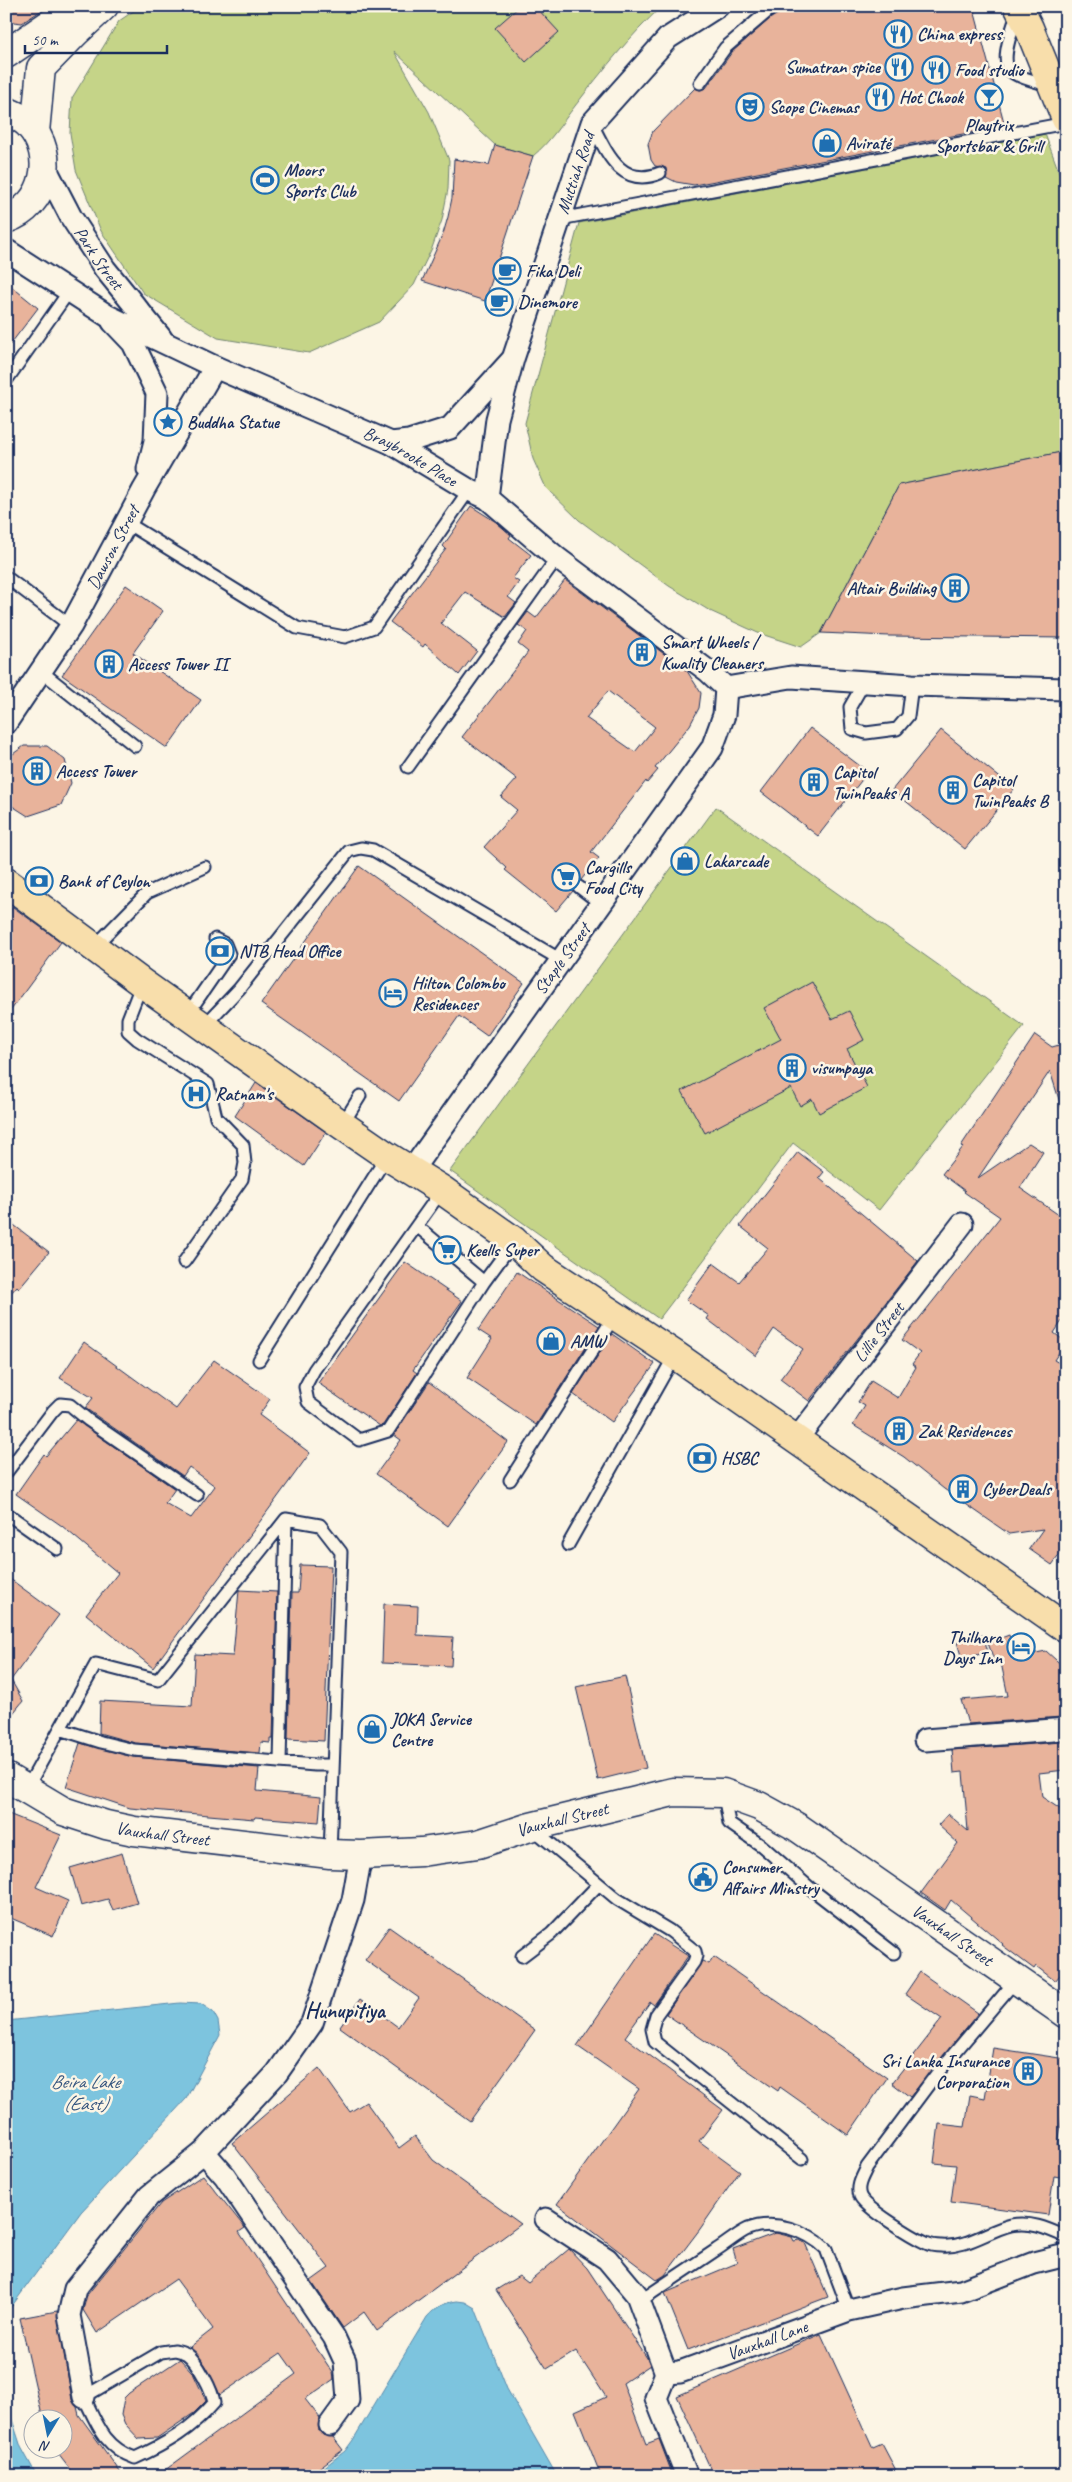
<svg xmlns="http://www.w3.org/2000/svg" width="1072" height="2482" viewBox="0 0 1072 2482" font-family="Caveat,sans-serif">
<style>
.green{fill:#c5d488;stroke:#708273}
.water{fill:#7dc4de;stroke:#5688ab}
.building{fill:#e8b39b;stroke:#1b2f5e;fill-rule:evenodd}
.lines{fill:none;stroke-linecap:round;stroke-linejoin:round}
.lane-casing{stroke:#1b2f5e;stroke-width:15}
.street-casing{stroke:#1b2f5e;stroke-width:25}
.secondary-casing{stroke:#1b2f5e;stroke-width:31}
.primary-casing{stroke:#1b2f5e;stroke-width:31}
.highway-casing{stroke:#1b2f5e;stroke-width:31}
.path{stroke:#1b2f5e;stroke-width:3;stroke-dasharray:1 4;stroke-linecap:butt}
.lane{stroke:#fcf5e5;stroke-width:11}
.street{stroke:#fcf5e5;stroke-width:21}
.secondary{stroke:#fcf5e5;stroke-width:28}
.primary{stroke:#f8deab;stroke-width:28}
.highway{stroke:#f8deab;stroke-width:28}
.labels{text-anchor:middle;stroke-width:5;stroke-linejoin:round;paint-order:stroke}
.poi-label{font-size:18px;font-weight:bold;fill:#1b2f5e;stroke:#fcf5e5;text-anchor:start}
.street-label{font-size:18px;fill:#1b2f5e;stroke:#fcf5e5}
.water-label{font-size:19px;font-style:italic;fill:#34547e;stroke:#fcf5e5}
.district-label{font-size:22px;font-weight:bold;fill:#1b2f5e;stroke:#fcf5e5}
</style>
<rect width="100%" height="100%" fill="#fcf5e5"/>
<filter id="ink" filterUnits="userSpaceOnUse"><feTurbulence type="fractalNoise" baseFrequency=".02" numOctaves="2"/><feDisplacementMap in="SourceGraphic" scale="10" xChannelSelector="R" yChannelSelector="G"/><feConvolveMatrix kernelMatrix="1 2 1 2 8 2 1 2 1" color-interpolation-filters="sRGB"/></filter>
<g filter="url(#ink)">
<!-- green -->
<path class="green" d="M141 6H662C630 36 602 71 575 106 561 124 551 141 533 156L495 145 394 51 429 112 449 160 448 189 442 220 432 248 414 285 379 322 309 353 218 338 143 293 101 231 76 170 70 133 72 98 119 21Z
M1045 134 1066 191V451L899 485 821 633 801 647 758 633 710 611 669 586 579 520 546 488 533 459 525 423 579 223Z
M716 807 1024 1026 879 1210 793 1143 659 1319 450 1171Z"/>
<!-- water -->
<path class="water" d="M180 2003 201 2004 213 2012 218 2021 220 2035 186 2099 81 2212 6 2314V2021Z
M457 2301 465 2302 475 2308 507 2389 557 2476H313L345 2451 353 2440 427 2317C436 2307 443 2303 457 2301Z
M6 2401 21 2447 37 2476H6Z"/>
<!-- building -->
<path class="building" d="M6 6H48L22 23 6 21Z
M520 6H535L559 32 526 62 495 28Z
M792 6H973L1005 126 694 185 676 182 666 177V168L655 166 651 160 648 144 653 131 695 88 700 90 706 88 732 52 771 18Z
M495 145 533 156 485 301 422 281 443 234 448 217 452 198 454 159 489 165Z
M6 282 38 308 6 350Z
M1066 451V638L889 636 821 633 899 485Z
M471 506 496 522 511 535 509 538 531 555 513 578 519 582 508 597 516 603 505 617 465 592 441 623 477 651 459 675 425 644 423 647 390 622 446 549 443 546Z
M565 580 687 671 701 693 699 708 690 725 655 768 658 770 647 783 646 781 591 852 599 858 581 880 573 882V891L556 911 505 870 507 868 484 847 517 810 501 797 517 779 462 737 528 652 518 644 527 631 518 625 528 612 536 618ZM608 691 655 727 635 752 586 718Z
M126 585 163 611 133 653 201 700 167 748 62 675Z
M810 728 868 772 818 836 761 792Z
M941 730 1014 789 965 849 892 790Z
M24 746H47L65 760 71 783 61 805 28 816 6 802V759Z
M359 866 524 983 487 1036 459 1016 399 1101 261 1004Z
M13 907 61 942 6 1017V917Z
M812 982 832 1019 849 1011 864 1040 847 1049 867 1087 819 1113 812 1099 800 1106 791 1088 705 1133 682 1091 781 1039 764 1008Z
M1035 1035 1052 1047 1066 1043V1108L1062 1109 1050 1071 978 1178 1029 1143 1043 1152 1020 1188 1066 1220V1315L1054 1333 1066 1342 1054 1360 1066 1367V1546L1052 1565 1029 1549 1043 1529 1009 1534 944 1489 904 1457 853 1425 865 1406 858 1402 871 1381 898 1398 916 1367 912 1364 920 1353 902 1340 1000 1217 964 1192 965 1191 942 1174 963 1147 961 1146Z
M256 1083 326 1132 304 1166 235 1116Z
M798 1152 824 1172 819 1178 918 1261 809 1401 780 1379 803 1349 774 1329 756 1356 707 1319 709 1316 686 1300 713 1263 739 1282 768 1248 740 1226Z
M6 1219 49 1252 19 1288 17 1286 6 1299Z
M405 1262 462 1301 413 1370 417 1373 383 1425 380 1426 318 1383Z
M517 1272 599 1326 536 1425 467 1378 492 1339 478 1330Z
M612 1334 655 1364 612 1422 573 1394Z
M84 1342 176 1409 214 1360 270 1399 259 1415 310 1453 153 1668 86 1614 118 1573 62 1526 16 1494 44 1454 46 1456 76 1420 175 1489 165 1503 191 1518 215 1486 189 1467 183 1476 85 1408 93 1398 60 1378Z
M429 1382 508 1442 448 1526 376 1474 401 1440 394 1435Z
M300 1565 331 1566 324 1741 288 1739 292 1593H298Z
M6 1576 59 1615 11 1680 23 1701 6 1722Z
M239 1590 277 1592 273 1739H270V1743L261 1742 260 1753 135 1743 99 1733 100 1701 192 1706 195 1654 233 1656Z
M384 1604 418 1606 417 1635 453 1637 451 1666 382 1663Z
M983 1635 988 1652 962 1659 957 1642Z
M1009 1635 1016 1657 1046 1651 1066 1669V1701L1059 1695 1061 1717 968 1724 961 1700 1008 1696 1000 1658 994 1660 988 1643Z
M625 1676 646 1768 598 1780 576 1687Z
M1062 1742 1065 1770 1039 1773 1042 1797 1066 1813V1968L1055 1981 1036 1966 1034 1969 1002 1945 1003 1944 951 1900 945 1910 921 1893 958 1843 938 1825 948 1814 968 1831 963 1772 954 1773 952 1750Z
M80 1743 133 1757 259 1768 257 1791 321 1797 319 1822 255 1817 254 1819 130 1808 66 1787Z
M6 1813 61 1835 36 1887 68 1901 53 1936 6 1916Z
M122 1853 137 1903 113 1910 108 1899 81 1906 70 1868Z
M389 1927 535 2030 470 2121 340 2027 360 1999 398 2027 419 1998 365 1960Z
M654 1934 688 1956 654 2005 650 2002 625 2037 723 2110 699 2141 740 2171 700 2229 665 2275 657 2280 557 2204 639 2089 577 2046Z
M714 1957 887 2078 848 2135 780 2087 778 2091 666 2014 702 1961 709 1964Z
M920 1972 978 2013 910 2097 892 2083 942 2019 905 1994Z
M993 2048 1066 2059V2092L1058 2145 1066 2146V2178L1054 2176 1048 2215 951 2202 956 2165 934 2163 939 2124 965 2127 970 2095 985 2098Z
M319 2068 350 2112 366 2102 399 2148 415 2136 433 2160 521 2224 377 2331 364 2312 343 2328 311 2281 329 2268 232 2143Z
M203 2175 245 2228 239 2232 333 2373 334 2379 305 2399 320 2418 319 2431 323 2435 333 2437 343 2450 308 2476H157L296 2374 281 2353 220 2395 206 2366 190 2347 213 2329 176 2279 97 2333 83 2310 87 2295 161 2203Z
M776 2233 792 2237 794 2241 799 2240 805 2243 828 2297 688 2350 665 2293 737 2263 733 2249Z
M569 2249 587 2268 647 2358 650 2365 623 2383 646 2444 659 2439 673 2476H601L575 2411 606 2397 576 2351 547 2369 496 2290 519 2276 528 2283Z
M57 2311 72 2400 77 2407 79 2415 123 2476H75L55 2450H62V2420H43L20 2318Z
M821 2334 873 2448 882 2444 899 2476H714L677 2396Z
M180 2359 193 2373 206 2401 194 2413 157 2438 139 2439 125 2424 121 2415 124 2398 129 2393Z"/>
<g class="lines">
<!-- lane casing -->
<g class="lane-casing">
<path id="lane" d="M1017 14C1013 28 998 63 1012 72 1022 79 1037 82 1049 85
M700 83 725 48 774 6
M592 124C607 153 621 189 660 173
M560 219 1066 123
M6 381 70 290
M127 523 297 628 345 637 374 627 469 490
M6 577 71 626
M41 671 135 746
M865 681 850 707 852 729 866 733 897 729 908 716 912 685
M408 767 557 558
M579 887 601 904
M95 946 147 893 205 867
M142 983 128 1019V1031L137 1039 208 1084 216 1117 243 1145 245 1163 242 1179 184 1262
M187 1015 229 954 225 944 215 939
M204 1026 239 989 349 851 361 848 373 850 561 960
M342 1125 360 1096
M442 1190 314 1370 305 1387 308 1402 359 1440 388 1431 484 1282 514 1241
M417 1226 484 1282
M259 1360 387 1156
M6 1473 53 1411 60 1404 70 1405 88 1420 197 1495
M510 1480 615 1315
M6 1513 57 1549
M568 1545 675 1355
M60 1729 101 1742 134 1750 315 1765H332
M280 1762 286 1519 320 1525 341 1552 330 1854
M27 1788 96 1664 158 1680 286 1519
M724 1795 729 1823 762 1846 810 1888 894 1953
M532 1828 617 1899 670 1931 695 1951 696 1956 694 1962 656 2015 652 2029 655 2042 802 2159
M522 1956 551 1934 599 1884
M1016 1980 935 2076 867 2167C863 2176 856 2186 860 2196 865 2208 913 2237 926 2243 930 2245 936 2246 941 2246 967 2248 987 2231 1011 2225 1031 2221 1048 2229 1066 2237
M640 2301C665 2284 691 2267 716 2250 726 2244 737 2234 748 2229 773 2219 807 2230 826 2249L849 2310
M175 2350C179 2351 184 2352 187 2354 197 2361 213 2391 214 2403 192 2429 166 2444 135 2458 104 2447 97 2424 84 2397L161 2352Z"/>
</g>
<!-- street casing -->
<g class="street-casing">
<g id="street">
<path id="s1" d="M45 167 71 217 105 269 161 338"/>
<path id="s2" d="M6 250 108 316 215 367 391 443 469 490 487 498 557 558 708 671 726 688 724 715 712 748 412 1170"/>
<path d="M113 322 133 343 157 393 155 441 148 469"/>
<path d="M391 443 409 441 450 428 511 361"/>
<path id="s3" d="M487 498 497 419 513 359 592 123 668 38 718 6"/>
<path d="M726 688 791 677 912 685 1066 689"/>
<path id="s4" d="M6 723 71 626 144 489 215 367"/>
<path id="s5" d="M796 1440 962 1224"/>
<path d="M925 1740 1066 1729"/>
<path d="M204 2152 225 2176 334 2337 345 2361 348 2400 330 2425"/>
<path id="s6" d="M546 2219 607 2259 637 2295 666 2373 680 2372 849 2310 903 2298 961 2291 1034 2263 1066 2255"/>
<path d="M666 2373 656 2398 687 2476"/>
<path d="M84 2397 69 2315 75 2289 149 2196 204 2152 277 2073 312 2023 353 1900 361 1855"/>
</g>
</g>
<!-- secondary casing -->
<g class="secondary-casing">
<g id="secondary">
<path d="M6 54 76 6"/>
<path d="M6 111C15 115 23 118 29 125 57 155 46 206 6 219"/>
<path d="M35 132 41 68 75 33 104 6"/>
<path id="s7" d="M6 1777 63 1811 106 1825 134 1831 330 1854 361 1855 421 1852 478 1844 530 1827 673 1792 723 1793 759 1806 797 1827 1066 2014"/>
</g>
</g>
<!-- primary casing -->
<g class="primary-casing">
<path id="primary" d="M6 882 142 983 342 1125 387 1156 442 1190 514 1241 543 1268 675 1355 1066 1628"/>
</g>
<!-- highway casing -->
<g class="highway-casing">
<path id="highway" d="M1018 6 1029 28 1066 119"/>
</g>
<!-- path -->
<path class="path" d="M1062 6 1066 15"/>
<!-- lane -->
<use href="#lane" class="lane"/>
<!-- street -->
<use href="#street" class="street"/>
<!-- secondary -->
<use href="#secondary" class="secondary"/>
<!-- primary -->
<use href="#primary" class="primary"/>
<!-- highway -->
<use href="#highway" class="highway"/>
</g>
</g>
<!-- icons -->
<defs>
<g id="restaurant-ring" transform="scale(1.4375)"><circle r="9.5" fill="#fcf5e5" stroke="#1f6fb2" stroke-width="1.5"/><path d="M-5-6h1v4h1v-4h1v4h1v-4h1v5L-1.5 .5V6h-2V.5L-5-1ZM5-6V6H3V1.5H1.5Q1.5-4 5-6Z" fill="#1f6fb2"/></g>
<g id="bar-ring" transform="scale(1.4375)"><circle r="9.5" fill="#fcf5e5" stroke="#1f6fb2" stroke-width="1.5"/><path d="M-6-5H6L.8 .8V4.5H3.5V6h-7V4.5H-.8V.8Z" fill="#1f6fb2"/></g>
<g id="theatre-ring" transform="scale(1.4375)"><circle r="9.5" fill="#fcf5e5" stroke="#1f6fb2" stroke-width="1.5"/><path d="M-5-5.5Q0-4 5-5.5V0Q5 5 0 6Q-5 5-5 0ZM-3.3-2.5H-1v1.5H-3.3ZM1-2.5H3.3v1.5H1ZM-2.8 1Q0 5.5 2.8 1Z" fill="#1f6fb2"/></g>
<g id="shop-ring" transform="scale(1.4375)"><circle r="9.5" fill="#fcf5e5" stroke="#1f6fb2" stroke-width="1.5"/><path d="M-5-2.5h2.3a2.7 3.5 0 0 1 5.4 0H5L5.5 6h-11ZM-1.5-2.5h3a1.5 2.3 0 0 0-3 0Z" fill="#1f6fb2"/></g>
<g id="stadium-ring" transform="scale(1.4375)"><circle r="9.5" fill="#fcf5e5" stroke="#1f6fb2" stroke-width="1.5"/><path d="M0-5a6.5 5 0 1 0 0 10a6.5 5 0 1 0 0-10ZM-3.5-1.8h7v3.6h-7Z" fill="#1f6fb2"/></g>
<g id="cafe-ring" transform="scale(1.4375)"><circle r="9.5" fill="#fcf5e5" stroke="#1f6fb2" stroke-width="1.5"/><path d="M-5.5-4.5H6V0H3Q3 3.5 0 3.5H-2.5Q-5.5 3.5-5.5 0ZM3-3.2v2h1.7v-2ZM-6 4.5H4V6H-6Z" fill="#1f6fb2"/></g>
<g id="sight-ring" transform="scale(1.4375)"><circle r="9.5" fill="#fcf5e5" stroke="#1f6fb2" stroke-width="1.5"/><path d="M0-6L1.8-2.2L6-1.7L2.9 1.2L3.7 5.4L0 3.3L-3.7 5.4L-2.9 1.2L-6-1.7L-1.8-2.2Z" fill="#1f6fb2"/></g>
<g id="building-ring" transform="scale(1.4375)"><circle r="9.5" fill="#fcf5e5" stroke="#1f6fb2" stroke-width="1.5"/><path d="M-4-6H4V6H1V3H-1V6H-4ZM-2.5-4.3h1.7v1.8h-1.7ZM.8-4.3h1.7v1.8H.8ZM-2.5-1h1.7V.8h-1.7ZM.8-1h1.7V.8H.8Z" fill="#1f6fb2"/></g>
<g id="supermarket-ring" transform="scale(1.4375)"><circle r="9.5" fill="#fcf5e5" stroke="#1f6fb2" stroke-width="1.5"/><path d="M-6-5.5h2.5l.6 2H6L4.5 2H-2.5L-4.4-4H-6ZM-1.5 3.2a1.3 1.3 0 1 0 .1 0ZM3 3.2a1.3 1.3 0 1 0 .1 0Z" fill="#1f6fb2"/></g>
<g id="bank-ring" transform="scale(1.4375)"><circle r="9.5" fill="#fcf5e5" stroke="#1f6fb2" stroke-width="1.5"/><path d="M-6-4H6V4H-6ZM0-2.3a2.3 2.3 0 1 0 0 4.6a2.3 2.3 0 1 0 0-4.6Z" fill="#1f6fb2"/></g>
<g id="hotel-ring" transform="scale(1.4375)"><circle r="9.5" fill="#fcf5e5" stroke="#1f6fb2" stroke-width="1.5"/><path d="M-6-4.5h1.5V1H6V5H4.5V3h-9V5H-6ZM-4 0a1.8 1.8 0 1 1 3.6 0ZM.5 0V-2.5h3Q6-2.5 6 0Z" fill="#1f6fb2"/></g>
<g id="hospital-ring" transform="scale(1.4375)"><circle r="9.5" fill="#fcf5e5" stroke="#1f6fb2" stroke-width="1.5"/><path d="M-5-5h3v3.5h4V-5h3V5h-3V1.5h-4V5h-3Z" fill="#1f6fb2"/></g>
<g id="civic-ring" transform="scale(1.4375)"><circle r="9.5" fill="#fcf5e5" stroke="#1f6fb2" stroke-width="1.5"/><path d="M-.6-6.5H3V-4.5H.6V-3L4-1V1h2V6H-6V1h2V-1L-.6-3ZM-1.2 2.5V6h2.4V2.5Z" fill="#1f6fb2"/></g>
</defs>
<g fill-rule="evenodd">
<use href="#restaurant-ring" x="898" y="34"/>
<use href="#restaurant-ring" x="899" y="67"/>
<use href="#restaurant-ring" x="936" y="70"/>
<use href="#restaurant-ring" x="880" y="97"/>
<use href="#bar-ring" x="989" y="97"/>
<use href="#theatre-ring" x="750" y="107"/>
<use href="#shop-ring" x="827" y="143"/>
<use href="#stadium-ring" x="265" y="180"/>
<use href="#cafe-ring" x="507" y="271"/>
<use href="#cafe-ring" x="499" y="302"/>
<use href="#sight-ring" x="168" y="422"/>
<use href="#building-ring" x="955" y="588"/>
<use href="#building-ring" x="642" y="652"/>
<use href="#building-ring" x="109" y="664"/>
<use href="#building-ring" x="37" y="771"/>
<use href="#building-ring" x="814" y="782"/>
<use href="#building-ring" x="953" y="790"/>
<use href="#shop-ring" x="685" y="861"/>
<use href="#supermarket-ring" x="566" y="877"/>
<use href="#bank-ring" x="39" y="881"/>
<use href="#bank-ring" x="220" y="951"/>
<use href="#hotel-ring" x="393" y="993"/>
<use href="#building-ring" x="792" y="1068"/>
<use href="#hospital-ring" x="196" y="1094"/>
<use href="#supermarket-ring" x="447" y="1250"/>
<use href="#shop-ring" x="551" y="1341"/>
<use href="#building-ring" x="899" y="1431"/>
<use href="#bank-ring" x="702" y="1458"/>
<use href="#building-ring" x="963" y="1489"/>
<use href="#hotel-ring" x="1021" y="1647"/>
<use href="#shop-ring" x="372" y="1729"/>
<use href="#civic-ring" x="703" y="1877"/>
<use href="#building-ring" x="1028" y="2071"/>
</g>
<g class="labels">
<!-- poi labels -->
<g class="poi-label">
<text x="917" y="40">China express</text>
<text x="880" y="73" text-anchor="end">Sumatran spice</text>
<text x="955" y="76">Food studio</text>
<text x="899" y="103">Hot Chook</text>
<text x="769" y="113">Scope Cinemas</text>
<text x="989" y="131" text-anchor="middle">Playtrix<tspan x="989" dy="21">Sportsbar &amp; Grill</tspan></text>
<text x="846" y="149">Aviraté</text>
<text x="284" y="176">Moors<tspan x="284" dy="21">Sports Club</tspan></text>
<text x="526" y="277">Fika Deli</text>
<text x="518" y="308">Dinemore</text>
<text x="187" y="428">Buddha Statue</text>
<text x="936" y="594" text-anchor="end">Altair Building</text>
<text x="661" y="648">Smart Wheels /<tspan x="661" dy="21">Kwality Cleaners</tspan></text>
<text x="128" y="670">Access Tower II</text>
<text x="56" y="777">Access Tower</text>
<text x="833" y="778">Capitol<tspan x="833" dy="21">TwinPeaks A</tspan></text>
<text x="972" y="786">Capitol<tspan x="972" dy="21">TwinPeaks B</tspan></text>
<text x="704" y="867">Lakarcade</text>
<text x="585" y="873">Cargills<tspan x="585" dy="21">Food City</tspan></text>
<text x="58" y="887">Bank of Ceylon</text>
<text x="239" y="957">NTB Head Office</text>
<text x="412" y="989">Hilton Colombo<tspan x="412" dy="21">Residences</tspan></text>
<text x="811" y="1074">visumpaya</text>
<text x="215" y="1100">Ratnam's</text>
<text x="466" y="1256">Keells Super</text>
<text x="570" y="1347">AMW</text>
<text x="918" y="1437">Zak Residences</text>
<text x="721" y="1464">HSBC</text>
<text x="982" y="1495">CyberDeals</text>
<text x="1002" y="1643" text-anchor="end">Thilhara<tspan x="1002" dy="21">Days Inn</tspan></text>
<text x="391" y="1725">JOKA Service<tspan x="391" dy="21">Centre</tspan></text>
<text x="722" y="1873">Consumer<tspan x="722" dy="21">Affairs Minstry</tspan></text>
<text x="1009" y="2067" text-anchor="end">Sri Lanka Insurance<tspan x="1009" dy="21">Corporation</tspan></text>
</g>
<!-- street labels -->
<g class="street-label">
<text dy="6" stroke="none"><textPath href="#s3" startOffset="338">Muttiah Road</textPath></text>
<text dy="6" stroke="none"><textPath href="#s1" startOffset="106">Park Street</textPath></text>
<text dy="6" stroke="none"><textPath href="#s2" startOffset="455">Braybrooke Place</textPath></text>
<text dy="6" stroke="none"><textPath href="#s4" startOffset="206">Dawson Street</textPath></text>
<text transform="translate(562 959) rotate(-54)" y="6">Staple Street</text>
<text dy="6" stroke="none"><textPath href="#s5" startOffset="136">Lillie Street</textPath></text>
<text dy="6" stroke="none"><textPath href="#s7" startOffset="574">Vauxhall Street</textPath></text>
<text dy="6" stroke="none"><textPath href="#s7" startOffset="169">Vauxhall Street</textPath></text>
<text dy="6" stroke="none"><textPath href="#s7" startOffset="1009">Vauxhall Street</textPath></text>
<text dy="6" stroke="none"><textPath href="#s6" startOffset="310">Vauxhall Lane</textPath></text>
</g>
<!-- water labels -->
<g class="water-label">
<text x="85" y="2088">Beira Lake<tspan x="85" dy="22">(East)</tspan></text>
</g>
<!-- district labels -->
<g class="district-label">
<text x="345" y="2018">Hunupitiya</text>
</g>
</g>
<!-- margin -->
<rect width="1072" height="2482" fill="none" stroke="#fcf5e5" stroke-width="25"/>
<rect x="12" y="12" width="1047" height="2457" fill="none" stroke="#1b2f5e" stroke-width="2" filter="url(#ink)"/>
<!-- north arrow -->
<g transform="translate(48 2434) rotate(190)"><circle r="24" fill="#fcf5e5" stroke="#a2a6af"/>
<path d="M0-4L9 19L0 12L-9 19Z" fill="#1f6fb2"/>
<text y="-8" font-size="14" font-weight="bold" text-anchor="middle" fill="#1b2f5e">N</text>
</g>
<!-- scale -->
<path d="M25 45v8h142v-8" fill="none" stroke="#1b2f5e" stroke-width="2.5"/>
<text x="32" y="45" font-size="15" fill="#1b2f5e" stroke="#fcf5e5" stroke-width="4" paint-order="stroke">50 m</text>
</svg>
